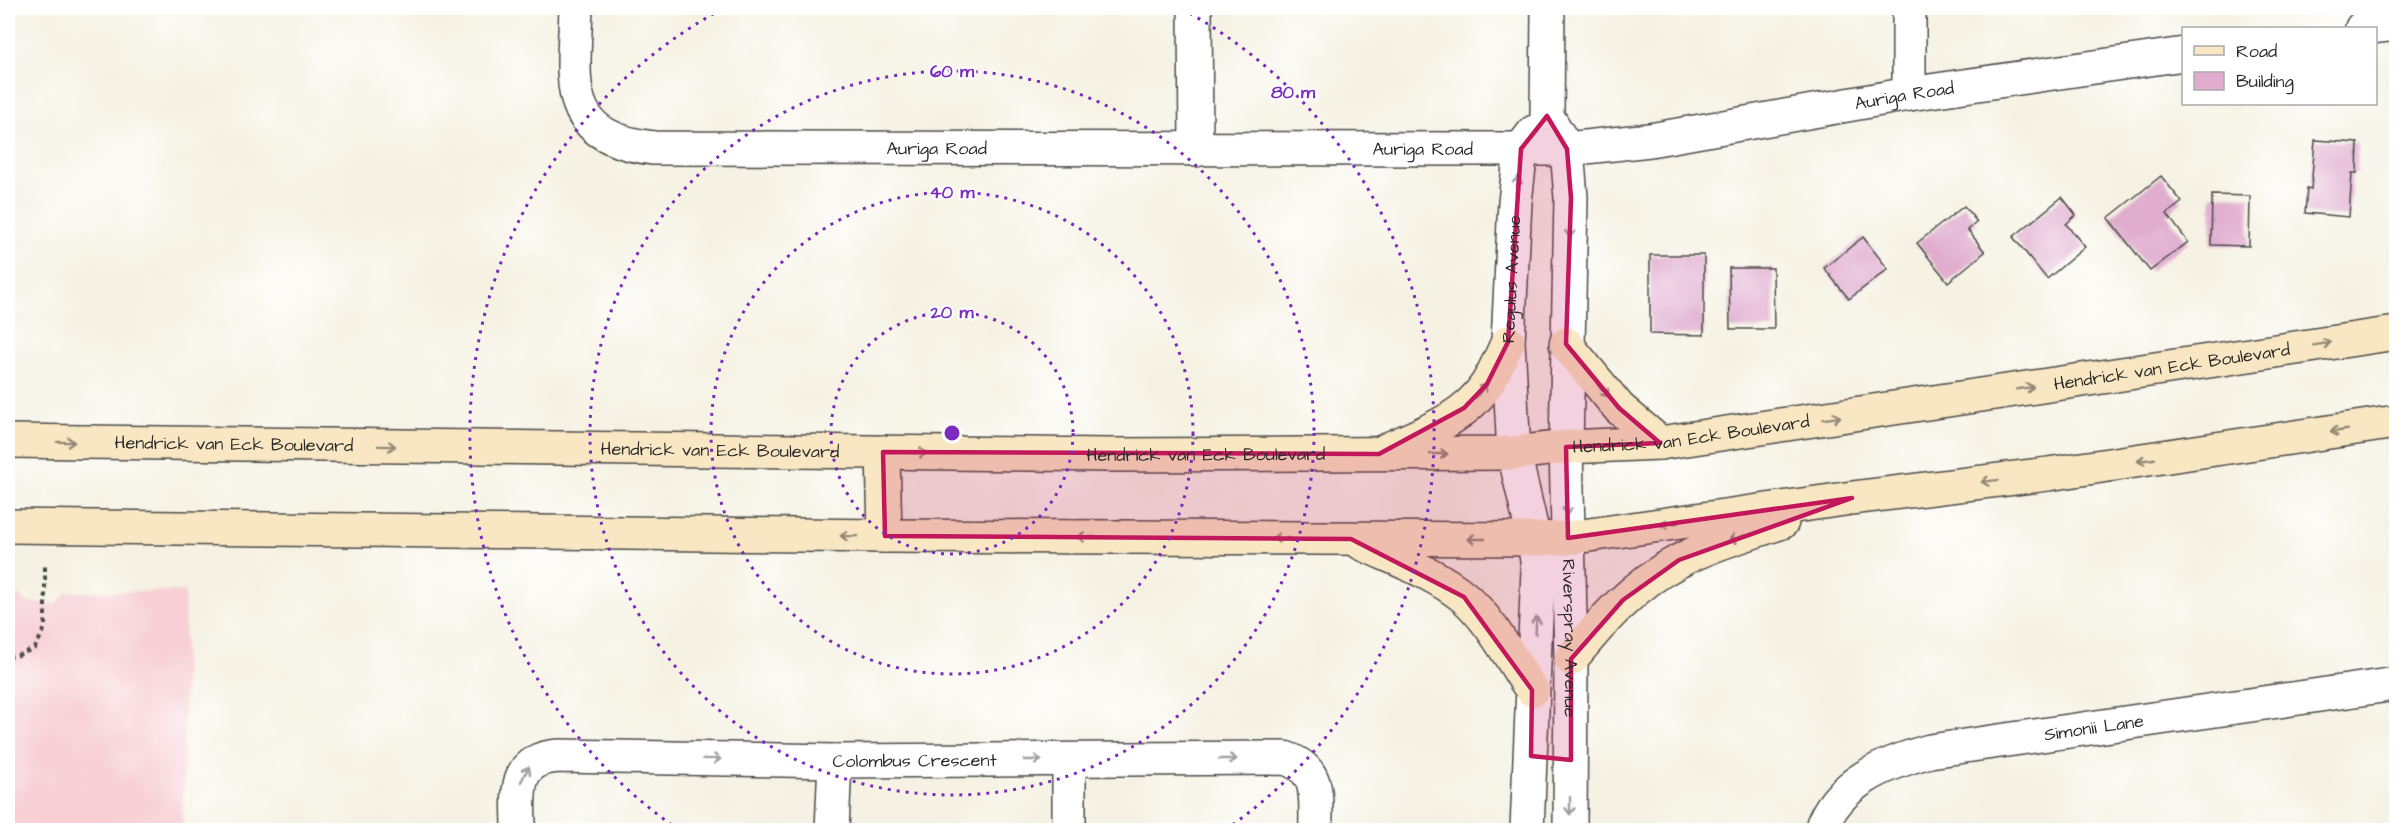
<svg xmlns="http://www.w3.org/2000/svg" width="2404" height="838" viewBox="0 0 2404 838" font-family="'Architects Daughter',sans-serif">
<style>
.built{fill:#f7cfd4}
.building{fill:#e0adcf}
.lines{fill:none;stroke-linecap:round;stroke-linejoin:round}
.minor-casing{stroke:#494947;stroke-width:36}
.secondary-casing{stroke:#494947;stroke-width:36}
.path{stroke:#494947;stroke-width:4;stroke-dasharray:4.5 4.5;stroke-linecap:butt}
.minor{stroke:#fff;stroke-width:33}
.secondary{stroke:#f9e7c3;stroke-width:33}
.oneway{stroke:#a0a0a0}
.oneway2{stroke:#928977}
.marked{fill:#c2185b;fill-opacity:0.2;stroke:#c2185b;stroke-width:4.5;stroke-linejoin:round}
.ring{fill:none;stroke:#7b2cbf;stroke-width:3;stroke-dasharray:3 6}
.labels{text-anchor:middle;stroke-width:4.5;stroke-linejoin:round;paint-order:stroke}
.street-label{font-size:18px;fill:#2b2b2b;stroke:#fff}
.centre{fill:#7b2cbf;stroke:#fff;stroke-width:3}
.ring-label{font-size:18px;text-anchor:middle;font-weight:bold;fill:#7b2cbf;stroke:#fff;stroke-width:4.5;stroke-linejoin:round;paint-order:stroke}
</style>
<rect width="100%" height="100%" fill="#fff"/>
<filter id="ink" filterUnits="userSpaceOnUse"><feTurbulence type="fractalNoise" baseFrequency=".0167" numOctaves="2"/><feDisplacementMap in="SourceGraphic" scale="12" xChannelSelector="R" yChannelSelector="G"/><feConvolveMatrix kernelMatrix="1 2 1 2 8 2 1 2 1" color-interpolation-filters="sRGB"/></filter>
<filter id="wash" filterUnits="userSpaceOnUse"><feTurbulence type="fractalNoise" baseFrequency=".008" numOctaves="4" result="noise"/><feDisplacementMap in="SourceGraphic" scale="24" xChannelSelector="R" yChannelSelector="G"/><feGaussianBlur stdDeviation="1.35" result="paint"/><feColorMatrix in="noise" values="0 0 0 0 0 0 0 0 0 0 0 0 0 0 0 0 0 1.4 0 .05"/><feComposite in="paint" operator="in"/></filter>
<g filter="url(#wash)">
<rect width="100%" height="100%" fill="#f5f2e3"/>
<!-- built -->
<path class="built" d="M8 589H13L25 602 57 604 66 592 185 591 183 830H8Z"/>
<g id="blocks">
<!-- building -->
<path class="building" d="M2315 140 2358 143 2357 173H2352L2349 217 2305 213 2307 188 2311 189Z
M2161 176 2182 202 2167 214 2188 242 2150 271 2108 218Z
M2212 195 2250 196 2249 246 2211 245Z
M2062 197 2076 215 2066 224 2085 247 2047 279 2013 237Z
M1964 206 1977 222 1968 230 1985 252 1948 282 1917 243Z
M1863 237 1888 269 1849 299 1824 268Z
M1650 255H1704V335L1650 334Z
M1729 268H1773L1774 329H1730Z"/>
</g>
</g>
<g filter="url(#ink)">
<use href="#blocks" fill-opacity="0" stroke="#494947" stroke-width="1.5"/>
<g class="lines">
<!-- minor casing -->
<g class="minor-casing">
<g id="minor">
<path id="s1" d="M576 8C574 81 559 138 654 148L1567 149 1650 140 1909 94 2184 54"/>
<path d="M1195 8 1196 150"/>
<path id="s2" d="M1548 8 1547 116 1567 149 1571 198 1566 447 1571 659 1570 830"/>
<path d="M1909 8V94"/>
<path d="M2362 28 2396 24"/>
<path id="s3" d="M519 830C519 794 511 759 559 756L835 761 1285 758C1322 770 1315 797 1316 830"/>
<path d="M832 830 835 761"/>
<path d="M1069 830V760"/>
<path id="s4" d="M1527 830 1538 569 1534 539 1514 453 1508 342 1515 202 1521 149 1534 132"/>
<path id="s5" d="M1821 830C1836 783 1886 763 1930 751L2396 684"/>
</g>
</g>
<!-- secondary casing -->
<g class="secondary-casing">
<g id="secondary">
<path d="M1566 344 1619 408 1660 443"/>
<path id="s6" d="M8 441 1108 455 1514 453 1566 447 1660 443 2396 333"/>
<path d="M1386 450C1420 434 1465 419 1487 384 1495 371 1501 356 1508 342"/>
<path d="M883 452 885 536"/>
<path d="M8 526 885 536 1534 539 1568 538 1852 498 2048 474 2396 422"/>
<path d="M1361 543C1395 559 1435 573 1464 597 1492 621 1511 660 1532 690"/>
<path d="M1571 659C1602 621 1635 583 1679 561 1711 544 1748 534 1782 522"/>
</g>
</g>
<!-- path -->
<path class="path" d="M8 657 16 656 35 648 45 628V564"/>
<!-- minor -->
<use href="#minor" class="minor"/>
<!-- secondary -->
<use href="#secondary" class="secondary"/>
</g>
<!-- one-way arrows -->
<defs><path id="oneway-shaft" d="M-6 0H5M1.5-3L5.5 0L1.5 3" fill="none" stroke-width="1.6" stroke-linecap="round" stroke-linejoin="round" transform="scale(1.5)"/></defs>
<g class="oneway">
<use href="#oneway-shaft" transform="translate(1517 185) rotate(-83)"/>
<use href="#oneway-shaft" transform="translate(1570 229) rotate(92)"/>
<use href="#oneway-shaft" transform="translate(1567 506) rotate(89)"/>
<use href="#oneway-shaft" transform="translate(1536 625) rotate(-87)"/>
<use href="#oneway-shaft" transform="translate(712 759) rotate(1)"/>
<use href="#oneway-shaft" transform="translate(1228 759)"/>
<use href="#oneway-shaft" transform="translate(1033 760)"/>
<use href="#oneway-shaft" transform="translate(525 774) rotate(-62)"/>
<use href="#oneway-shaft" transform="translate(1570 806) rotate(90)"/>
</g>
<g class="oneway2">
<use href="#oneway-shaft" transform="translate(2322 344) rotate(-9)"/>
<use href="#oneway-shaft" transform="translate(2025 388) rotate(-9)"/>
<use href="#oneway-shaft" transform="translate(1603 390) rotate(48)"/>
<use href="#oneway-shaft" transform="translate(1481 391) rotate(-51)"/>
<use href="#oneway-shaft" transform="translate(1832 418) rotate(-9)"/>
<use href="#oneway-shaft" transform="translate(2339 431) rotate(172)"/>
<use href="#oneway-shaft" transform="translate(66 442) rotate(1)"/>
<use href="#oneway-shaft" transform="translate(387 446) rotate(1)"/>
<use href="#oneway-shaft" transform="translate(918 453) rotate(1)"/>
<use href="#oneway-shaft" transform="translate(1439 454)"/>
<use href="#oneway-shaft" transform="translate(2146 460) rotate(172)"/>
<use href="#oneway-shaft" transform="translate(1990 481) rotate(173)"/>
<use href="#oneway-shaft" transform="translate(1669 524) rotate(172)"/>
<use href="#oneway-shaft" transform="translate(849 536) rotate(-179)"/>
<use href="#oneway-shaft" transform="translate(1086 537) rotate(-180)"/>
<use href="#oneway-shaft" transform="translate(1281 538) rotate(-180)"/>
<use href="#oneway-shaft" transform="translate(1737 538) rotate(161)"/>
<use href="#oneway-shaft" transform="translate(1476 539) rotate(-180)"/>
</g>
</g>
<!-- marked area -->
<path class="marked" d="M1547 116 1567 149 1571 198 1566 344 1619 408 1660 443 1566 447 1568 538 1852 498 1679 560 1623 600 1571 659V760L1531 756 1532 690 1464 597 1351 539 885 536 883 452 1379 454 1464 408 1487 384 1508 342 1521 149Z"/>
<!-- distance rings -->
<g class="ring">
<circle cx="952" cy="433" r="121"/>
<circle cx="952" cy="433" r="241"/>
<circle cx="952" cy="433" r="362"/>
<path d="M679 830A482 482 0 0 1 722 9M1182 9A482 482 0 0 1 1225 830"/>
</g>
<g class="labels">
<!-- street labels -->
<g class="street-label">
<text dy="6" stroke="none"><textPath href="#s1" startOffset="1443">Auriga Road</textPath></text>
<text dy="6" stroke="none"><textPath href="#s1" startOffset="471">Auriga Road</textPath></text>
<text dy="6" stroke="none"><textPath href="#s1" startOffset="957">Auriga Road</textPath></text>
<text dy="6" stroke="none"><textPath href="#s4" startOffset="554">Regulus Avenue</textPath></text>
<text dy="6" stroke="none"><textPath href="#s6" startOffset="2170">Hendrick van Eck Boulevard</textPath></text>
<text dy="6" stroke="none"><textPath href="#s6" startOffset="1684">Hendrick van Eck Boulevard</textPath></text>
<text dy="6" stroke="none"><textPath href="#s6" startOffset="226">Hendrick van Eck Boulevard</textPath></text>
<text dy="6" stroke="none"><textPath href="#s6" startOffset="712">Hendrick van Eck Boulevard</textPath></text>
<text dy="6" stroke="none"><textPath href="#s6" startOffset="1198">Hendrick van Eck Boulevard</textPath></text>
<text dy="6" stroke="none"><textPath href="#s2" startOffset="636">Riverspray Avenue</textPath></text>
<text dy="6" stroke="none"><textPath href="#s5" startOffset="306">Simonii Lane</textPath></text>
<text dy="6" stroke="none"><textPath href="#s3" startOffset="454">Colombus Crescent</textPath></text>
</g>
</g>
<circle cx="952" cy="433" r="9" class="centre"/>
<g class="ring-label">
<text x="952" y="77">60 m</text>
<text x="1293" y="98">80 m</text>
<text x="952" y="198">40 m</text>
<text x="952" y="318">20 m</text>
</g>
<!-- margin -->
<rect width="2404" height="838" fill="none" stroke="#fff" stroke-width="30"/>
<!-- legend -->
<rect x="2182" y="27" width="195" height="78" fill="#ffffff" stroke="#aaaaaa" stroke-width="1.5"/>
<rect x="2194" y="46" width="30" height="9" fill="#f9e7c3" stroke="#aaaaaa" stroke-width="1.5"/>
<text x="2236" y="57" font-size="18" fill="#2b2b2b">Road</text>
<rect x="2194" y="72" width="30" height="18" fill="#e0adcf" stroke="#aaaaaa" stroke-width="1.5"/>
<text x="2236" y="87" font-size="18" fill="#2b2b2b">Building</text>
</svg>
